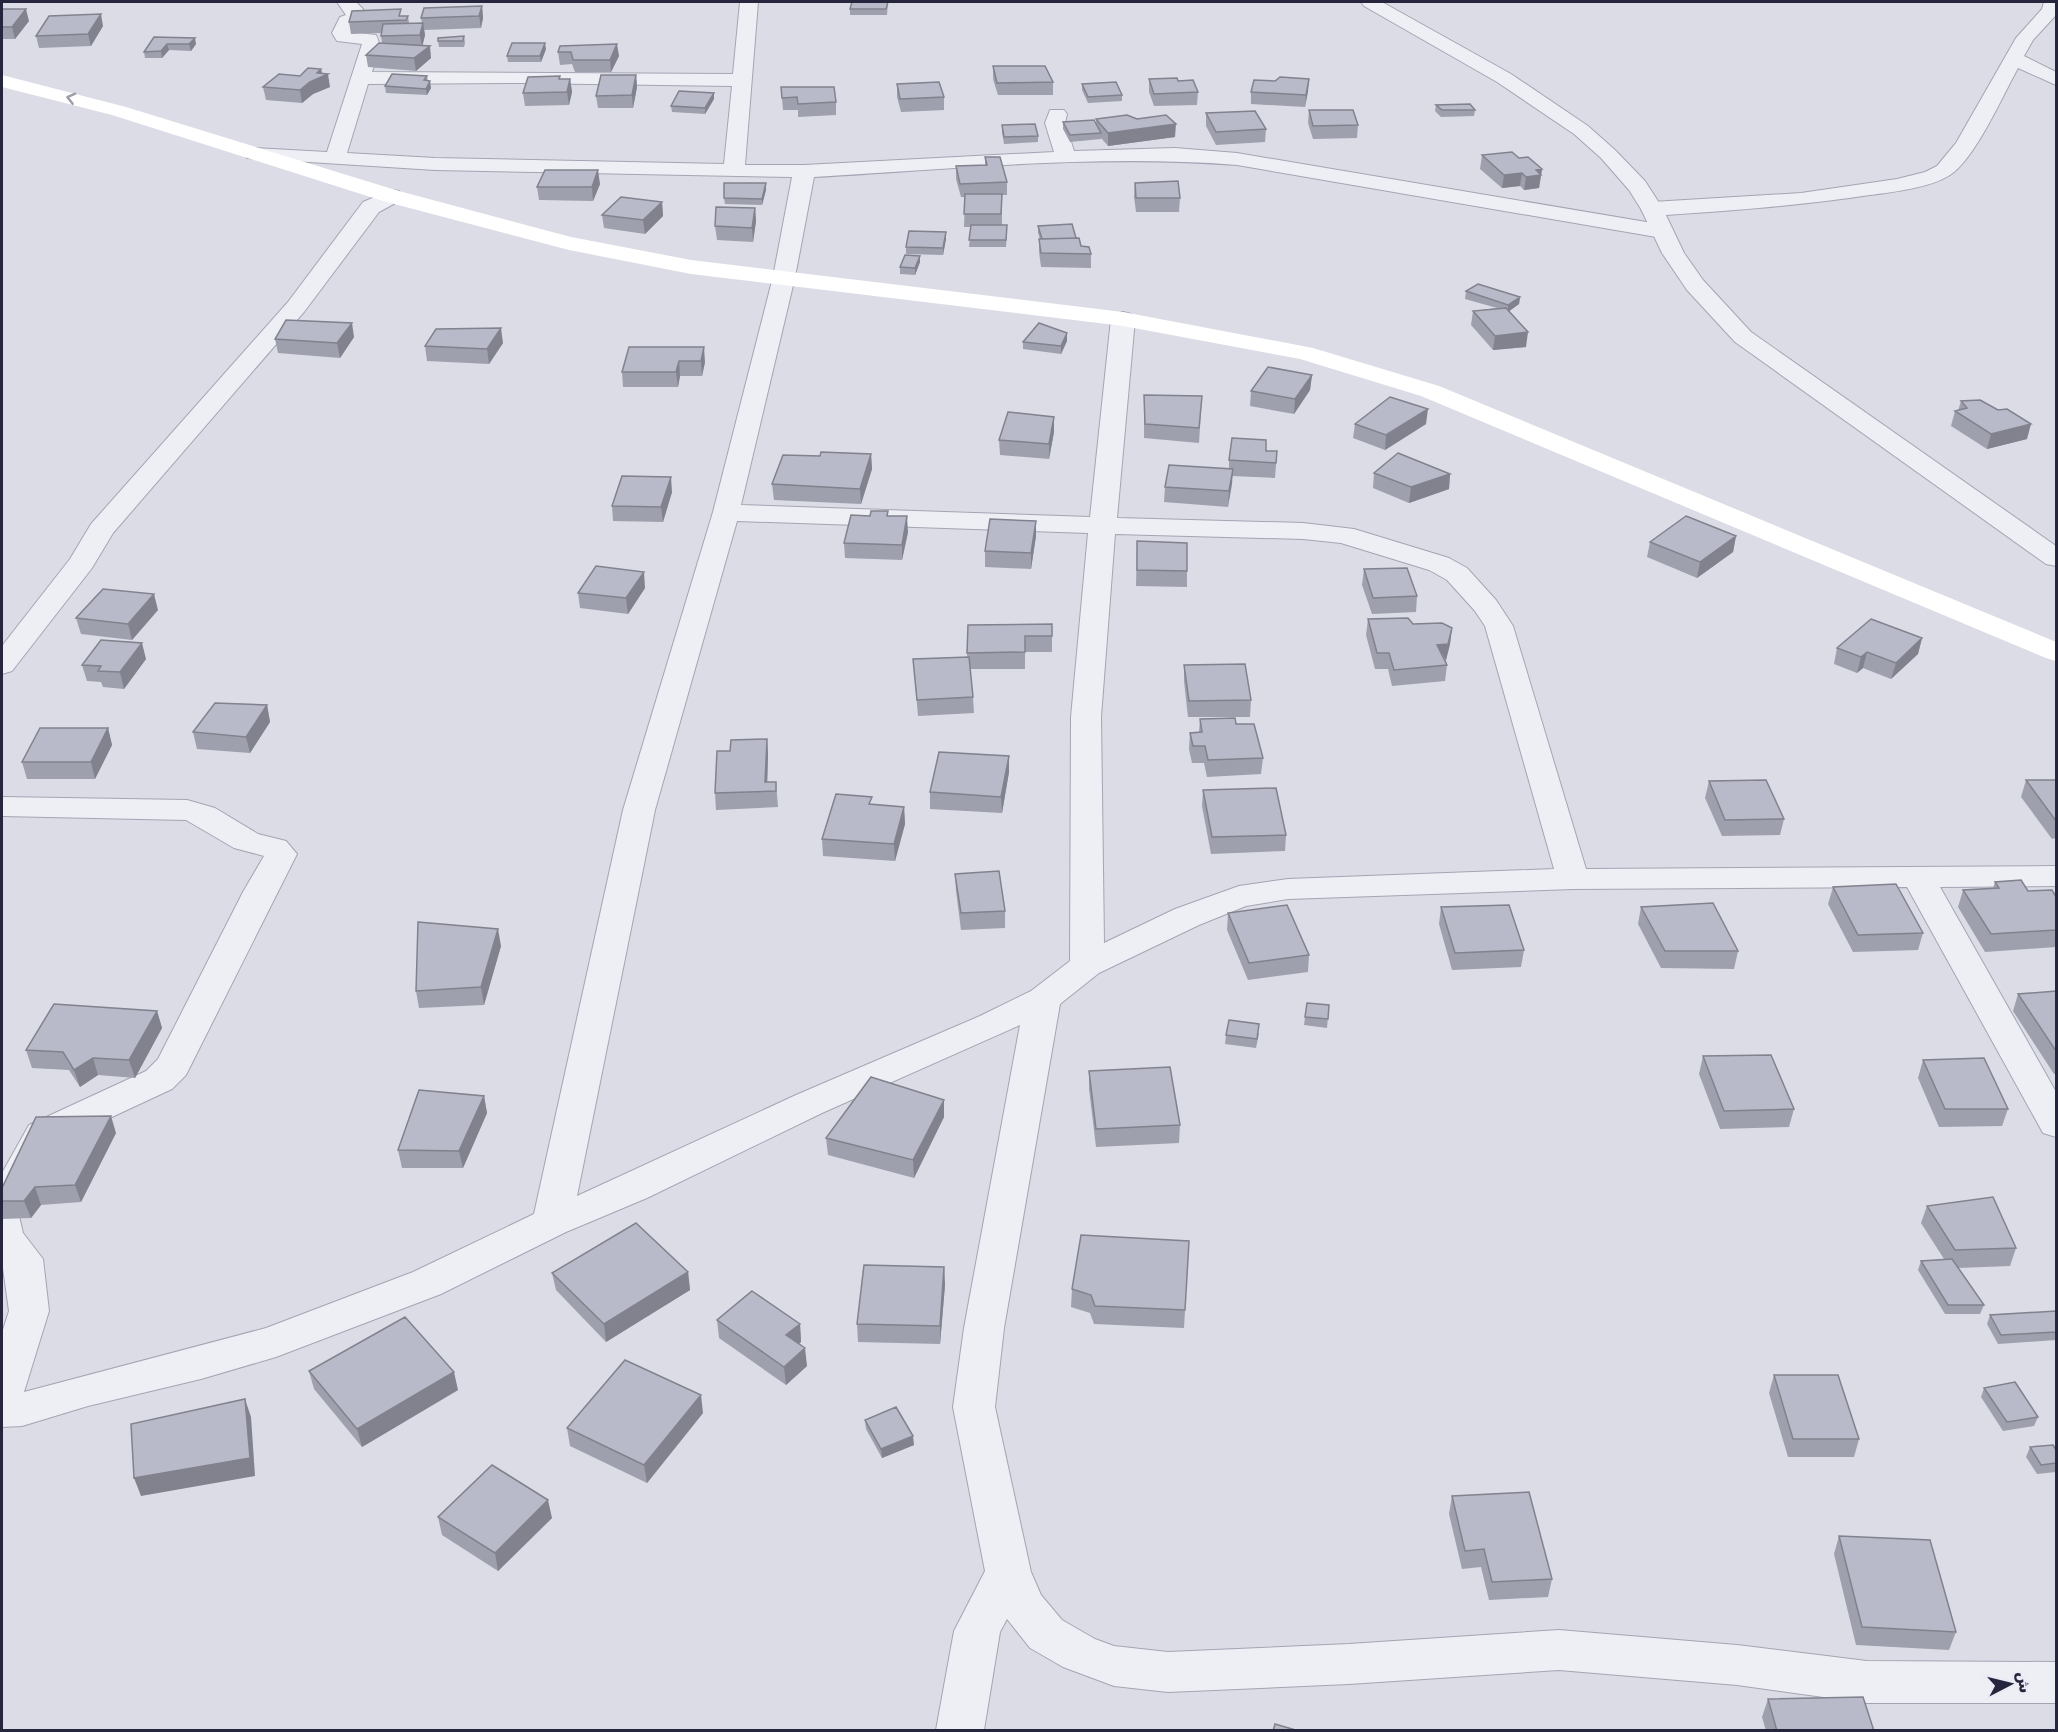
<svg xmlns="http://www.w3.org/2000/svg" width="2058" height="1732" viewBox="0 0 2058 1732" font-family="'DejaVu Sans',Cairo,sans-serif">
<style>
.lines{fill:none;stroke-linecap:round;stroke-linejoin:round}
.minor-casing{stroke:#a4a5b3;stroke-width:2}
.tertiary-casing{stroke:#a4a5b3;stroke-width:2}
.minor{fill:#eeeef5;fill-rule:evenodd}
.tertiary{fill:#eeeef5;fill-rule:evenodd}
.secondary{fill:#fff;fill-rule:evenodd}
.wall{fill:#9ea0ad}
.shaded-wall{fill:#81828d}
.building{fill:#b8bac9;stroke:#81828d;stroke-width:1.5}
.oneway{stroke:#9d9da8}
</style>
<rect width="100%" height="100%" fill="#dbdce6"/>
<g class="lines">
<!-- minor casing -->
<g class="minor-casing">
<path id="minor" d="M337 2H356L363 9 365 17 355 24 351 32 376 35C383 47 376 59 372 72L733 74 740 2H758L745 165H804L1054 152 1045 123 1050 110H1064L1067 114 1065 123 1074 151 1175 148 1237 153 1670 226 1673 231 1670 236 1662 238 1237 165C1097 154 954 169 814 177L795 277 741 505 1090 517 1111 319 1115 314 1123 312 1131 314 1135 319 1117 518 1303 523 1354 529 1449 558 1467 568 1496 600 1513 626 1586 869 2056 866V886L1940 887 2056 1092V1137L2043 1133 1907 887 1573 889 1288 899 1246 906 1199 925 1099 973 1060 1004 1004 1328 995 1407 1031 1572 1041 1595 1062 1620 1095 1639 1114 1646 1168 1652 1349 1644 1559 1630 1737 1645 1867 1661 2056 1662V1703H1867L1737 1685 1559 1670 1349 1684 1168 1692 1114 1686 1063 1667 1030 1648 1007 1619 1000 1632 984 1730H936L954 1631 985 1571 953 1407 964 1328 1020 1025 822 1113 647 1198 566 1232 441 1294 276 1357 201 1379 88 1406 22 1426 2 1427V1333L9 1311 2 1261V1173L29 1125 146 1071 158 1059 243 892 264 856 234 848 186 820 2 816V797L187 800 215 808 258 834 286 841 297 854 186 1075 172 1089 56 1143 18 1212 23 1233 43 1259 49 1311 24 1392 266 1328 413 1272 534 1214 623 810 713 512 773 277 792 177 435 170 247 158 244 154 247 150 254 148 327 152 362 44 337 41 332 33 340 17 346 15ZM518 83 732 86 724 164 435 158 347 153 368 84ZM737 521 1088 533 1071 717 1070 961 1031 991 980 1016 796 1095 577 1196 655 810ZM1115 534 1303 539 1341 543 1429 570 1447 580 1475 611 1485 626 1554 869 1288 879 1239 886 1175 909 1104 943 1101 717Z
M2044 2H2056V15L2033 40 2024 56 2056 72V85L2018 68C2003 95 1975 159 1950 175 1930 188 1893 192 1870 195 1798 206 1725 211 1652 216L1644 214 1641 209 1644 204 1652 202 1801 193 1897 179 1925 172 1937 166 1956 143 2016 38 2042 9Z
M391 190 399 191 402 196 399 201 379 212 304 312 113 533 92 568 12 671 2 674V646L70 559 91 524 288 302 363 202Z"/>
</g>
<!-- tertiary casing -->
<g class="tertiary-casing">
<path id="tertiary" d="M1361 2H1382L1511 74 1588 126 1615 150 1645 181 1663 209 1684 253 1703 280 1751 332 2056 546V566L2046 564 1735 342 1687 290 1662 253 1641 209 1629 190 1601 158 1574 134 1497 82 1364 6Z"/>
</g>
<!-- minor -->
<use href="#minor" class="minor"/>
<!-- tertiary -->
<use href="#tertiary" class="tertiary"/>
<!-- secondary -->
<path class="secondary" d="M2 75 126 107 399 191 571 237 691 260 1123 312 1313 348 1439 386 2056 642V661L2046 658 1421 396 1300 359 1123 326 691 274 569 250 383 201 112 115 2 87Z"/>
</g>
<!-- wall -->
<path class="wall" d="M444 2H477L476 3H444Z
M852 2H888L887 15H850V9Z
M482 6 483 18 481 28 424 30 425 35 422 46 431 58 416 71 368 67 366 55 382 43 381 36V33L351 34 349 22 408 16 409 23H422L421 18Z
M2 9 29 21 15 39H2Z
M103 26 91 46 39 48 36 36Z
M464 36 465 43 464 47H439L438 41Z
M154 37 196 44 191 51 169 50 162 58H145L144 52Z
M560 46 619 56 611 72H575L572 64 560 65 558 52Z
M546 49 541 62H508L507 56Z
M993 66 1053 82V95H998L993 79Z
M322 74 330 87 313 94 302 103 266 100 263 87 300 76Z
M636 75 637 87 633 108H598L596 96Z
M427 76 428 81 431 88 427 95 386 93 385 86Z
M560 76V79H570L572 92 569 105 525 106 523 93Z
M1149 79 1178 81 1198 92 1197 105 1154 106 1149 92Z
M1309 79 1305 107 1251 104V92L1275 81Z
M897 84 944 97V110L901 112 897 97Z
M1082 84 1122 95V101L1088 103 1082 90Z
M781 87 836 102V115L798 117V110H783Z
M714 99 705 114 672 112 671 106Z
M1436 105 1475 110 1474 116 1441 117 1435 111Z
M1309 110 1358 125 1357 138 1313 139 1308 123Z
M1206 113 1266 129 1265 142 1216 145 1206 126Z
M1096 119 1175 137 1108 146 1101 138V139L1070 142 1063 129V122H1096Z
M1002 125 1038 136V142L1004 144 1002 132Z
M1482 155 1519 158 1542 169 1539 188 1524 190 1520 186 1502 188 1480 169Z
M985 157 1007 182V195H1002V225L1007 232 1006 247H969L971 227H964L965 197H961L956 179V166L985 165Z
M766 183V190L762 205 725 204 724 198Z
M1135 183 1180 198 1179 212H1136L1134 197Z
M600 184 593 201 539 200 537 187Z
M662 202 663 216 645 234 604 228 602 215Z
M755 208 756 221 753 242 717 240 715 226Z
M1038 226 1076 238 1081 246 1091 254V268L1041 267 1039 252V239H1040L1038 233Z
M946 239 943 255 906 254V247Z
M920 256V262L915 275 900 274V267Z
M1466 291 1520 297 1519 304 1509 311 1526 347 1493 350 1471 325 1473 311 1497 308 1465 299Z
M354 337 340 358 278 353 275 339Z
M1067 341 1061 354 1023 349V342Z
M503 343 489 364 427 361 425 346Z
M629 347 705 362 702 376H680L678 387H623L622 372Z
M1312 375 1310 390 1294 414 1250 406 1251 391Z
M1144 395 1202 396 1199 443 1144 438Z
M1961 401 2027 439 1987 449 1951 426 1955 411H1958Z
M1355 424H1426L1385 450 1353 438Z
M1054 432 1049 459 1000 455 999 440Z
M1266 451H1277L1275 478 1232 476 1228 507 1164 502 1165 487 1229 468V460Z
M871 454 872 469 861 504 774 500 772 484 820 456Z
M1374 473 1450 474 1449 489 1409 503 1373 488Z
M672 492 663 522 613 521 612 506Z
M1036 521V536L1031 569 985 567V551Z
M908 532 902 560 845 558 844 543Z
M1736 536 1733 552 1697 578 1647 557 1650 542Z
M1137 541 1187 571V587L1136 586Z
M1364 569 1417 596 1416 612 1372 614 1362 585Z
M645 588 628 614 580 608 578 593Z
M158 610 132 640 81 634 76 618Z
M1368 619 1452 628 1450 644 1446 660 1447 665 1445 681 1392 686 1388 669H1375L1366 635Z
M1052 624V652H1025V669H970L973 697 974 713 918 716 913 659 967 657 968 625Z
M1922 638 1918 654 1891 679 1863 668 1857 673 1834 664 1837 648Z
M146 659 124 689 103 687 101 682 87 681 82 665Z
M1184 665 1251 700 1250 717H1188L1184 681Z
M267 705 270 722 250 753 197 749 193 732Z
M1200 719 1236 724 1263 758 1261 774 1207 777 1204 763H1192L1189 749 1190 733 1199 732Z
M108 728 112 745 95 779H27L22 762Z
M767 739 768 755 767 782H776L778 807 716 810 715 793 730 751Z
M1009 772 1002 813 930 809V792Z
M2026 780H2056V838L2052 839 2021 797Z
M1709 781 1784 819 1780 835 1722 836 1705 798Z
M1203 790 1286 835 1285 851 1211 854 1202 806Z
M872 804 904 807 905 824 895 861 823 856 822 839Z
M955 874 1005 911V928L961 930 956 891Z
M1995 882 2028 891 2056 897V947L1985 952 1958 907 1963 890 1993 888Z
M1833 887 1923 933 1918 950 1853 952 1828 904Z
M1441 907 1524 950 1521 967 1452 970 1439 924Z
M1641 907 1738 951 1734 969 1661 968 1638 924Z
M1228 913 1309 955 1308 972 1248 980 1227 930Z
M501 946 484 1005 419 1008 416 991Z
M2056 991V1074H2054L2013 1011 2018 994Z
M1307 1003 1329 1005 1327 1028 1304 1025Z
M157 1011 162 1028 135 1078 98 1075 80 1087 69 1070 32 1068 26 1050Z
M1259 1033 1256 1048 1225 1044 1226 1035Z
M1703 1056 1794 1109 1789 1127 1720 1129 1699 1074Z
M1923 1060 2008 1109 2002 1126 1939 1127 1918 1078Z
M1089 1071 1180 1125 1179 1143 1096 1147 1089 1089Z
M484 1096 487 1113 463 1168H402L398 1150Z
M944 1100V1117L914 1178 828 1155 826 1138Z
M116 1133 81 1202 41 1205 31 1218 2 1219V1188Z
M1927 1206 2016 1248 2010 1266 1958 1268 1984 1305 1980 1314H1945L1918 1270 1921 1261 1944 1259 1921 1223Z
M1189 1241 1184 1328 1094 1324 1090 1313 1071 1307 1072 1289Z
M944 1267 945 1285 940 1344 858 1342 857 1324Z
M688 1272 690 1290 606 1342 556 1290 552 1273Z
M2056 1311V1340L1998 1344 1987 1324 1990 1315Z
M717 1320 800 1324 801 1342 799 1344 807 1366 786 1385 719 1338Z
M309 1371 458 1390 362 1447 314 1389Z
M1774 1375 1859 1439 1854 1457H1788L1769 1393Z
M1984 1388 2038 1417 2034 1426 2003 1431 1981 1397Z
M703 1413 647 1483 570 1446 567 1428Z
M865 1420 914 1445 882 1458 866 1429Z
M2030 1447 2056 1450V1472L2037 1474 2026 1457Z
M1452 1496 1552 1579 1548 1597 1489 1600 1481 1567 1462 1569 1449 1514Z
M438 1517 552 1518 498 1571 442 1535Z
M1839 1536 1956 1632 1949 1650 1856 1645 1834 1554Z
M1768 1699 1874 1731H1766L1762 1717Z"/>
<!-- shaded-wall -->
<path class="shaded-wall" d="M482 6 483 18 481 28 479 16Z
M26 9 29 21 15 39 12 27Z
M101 14 103 26 91 46 88 34Z
M423 23 425 35 422 48 420 35Z
M195 38 196 44 191 51 189 44Z
M545 43 546 49 541 62 540 56Z
M167 44 169 50 162 58 161 51Z
M617 44 619 56 611 72 610 60Z
M430 46 431 58 416 71 414 58Z
M321 69 323 76 328 74 330 87 313 94 302 103 300 90Z
M636 75 637 87 633 108 632 95Z
M570 79 572 92 569 105 567 92Z
M1309 79 1308 92 1305 107 1306 95Z
M430 81 431 88 427 95 426 89Z
M714 93V99L705 114V108Z
M1176 124 1175 137 1108 146V133Z
M1542 169 1539 188 1524 190 1526 177 1536 170Z
M598 170 600 184 593 201 592 187Z
M1522 173 1520 186 1502 188 1504 175Z
M766 183V190L762 205V199Z
M662 202 663 216 645 234 643 220Z
M755 208 756 221 753 242 752 228Z
M946 232V239L943 255V248Z
M920 256V262L915 275V268Z
M1520 297 1519 304 1508 312V305Z
M352 323 354 337 340 358 337 343Z
M501 328 503 343 489 364 487 349Z
M1528 332 1526 347 1493 350 1495 336Z
M1067 333V341L1061 354V346Z
M704 347 705 362 702 376 701 361Z
M679 361 680 376 678 387 676 372Z
M1312 375 1310 390 1294 414 1295 399Z
M1428 409 1426 424 1385 450 1386 435Z
M1054 417V432L1049 459V444Z
M2031 424 2027 439 1987 449 1991 434Z
M871 454 872 469 861 504 860 489Z
M1233 469 1232 484 1228 507 1229 491Z
M1450 474 1449 489 1409 503 1411 487Z
M671 477 672 492 663 522 661 507Z
M907 516 908 532 902 560V545Z
M1036 521V536L1031 569V553Z
M1736 536 1733 552 1697 578 1700 562Z
M644 572 645 588 628 614 626 598Z
M154 594 158 610 132 640 128 624Z
M1452 628 1450 644 1446 660 1437 645Z
M1922 638 1918 654 1891 679 1896 663Z
M142 643 146 659 124 689 120 672Z
M1867 652 1863 668 1857 673 1861 657Z
M267 705 270 722 250 753 246 737Z
M108 728 112 745 95 779 91 762Z
M767 739 768 755 767 791 765 782Z
M1009 756V772L1002 813 1001 797Z
M904 807 905 824 895 861 894 844Z
M498 929 501 946 484 1005 481 987Z
M157 1011 162 1028 135 1078 129 1060Z
M93 1058 98 1075 80 1087 74 1070Z
M484 1096 487 1113 463 1168 459 1151Z
M944 1100V1117L914 1178 913 1160Z
M111 1116 116 1133 81 1202 75 1185Z
M35 1187 41 1205 31 1218 24 1201Z
M944 1267 945 1285 940 1344V1326Z
M688 1272 690 1290 606 1342 604 1324Z
M800 1324 801 1342 788 1353 786 1335Z
M805 1348 807 1366 786 1385 784 1367Z
M454 1372 458 1390 362 1447 357 1429Z
M701 1395 703 1413 647 1483 644 1465Z
M245 1399 251 1417 255 1476 141 1496 134 1478Z
M913 1436 914 1445 882 1458 881 1449Z
M548 1500 552 1518 498 1571 495 1553Z"/>
<!-- building -->
<path class="building" d="M852 2H888L886 9H850Z
M482 6 479 16 421 18 424 8Z
M2 9H26L12 27H2Z
M401 9 399 16H408L406 20 349 22 352 11Z
M101 14 88 34 36 36 49 16Z
M423 23 420 35 381 36 383 24Z
M464 36 463 41H438V38Z
M154 37 195 38 189 44H167L161 51 144 52Z
M379 43 430 46 414 58 366 55Z
M512 43H545L540 56H507Z
M617 44 610 60H573L571 52H558L560 46Z
M993 66H1045L1053 82 997 83Z
M308 68 321 69 317 73 328 74 310 82 300 90 263 87 279 74 300 76Z
M392 74 427 76 424 80 430 81 426 89 385 86Z
M601 75H636L632 95 596 96Z
M560 76 559 79H570L567 92 523 93 528 77Z
M1280 77 1309 79 1306 95 1251 92 1254 80 1275 81Z
M1177 78 1178 81 1193 80 1198 92 1154 94 1149 79Z
M939 82 944 97 900 99 897 84Z
M1116 82 1122 95 1088 97 1082 84Z
M781 87H834L836 102 798 104 797 97 782 98Z
M679 91 714 93 705 108 671 106Z
M1470 104 1475 110H1442L1436 105Z
M1309 110H1353L1358 125 1313 126Z
M1255 111 1266 129 1216 132 1206 113Z
M1127 115 1137 119 1166 115 1176 124 1108 133 1096 119Z
M1094 120 1101 133 1070 135 1063 122Z
M1035 124 1038 136 1004 137 1002 125Z
M1512 152 1519 158 1528 157 1542 169 1536 170 1541 175 1526 177 1522 173 1504 175 1482 155Z
M985 157H1000L1007 182 960 184 956 166 987 165Z
M545 170H598L592 187H537Z
M1178 181 1180 198H1136L1135 183Z
M724 183H766L762 199 724 198Z
M965 194H1002L1001 214H964Z
M621 197 662 202 643 220 602 215Z
M716 207 755 208 752 228 715 226Z
M1072 224 1076 238 1042 239 1038 226Z
M971 225H1007L1006 240H969Z
M909 231 946 232 943 248 906 247Z
M1079 238 1081 246 1089 247 1091 254 1041 253 1039 239Z
M905 255 920 256 915 268 900 267Z
M1478 284 1520 297 1508 305 1466 291Z
M1506 308 1528 332 1495 336 1473 311Z
M286 320 352 323 337 343 275 339Z
M1039 323 1067 333 1061 346 1023 342Z
M501 328 487 349 425 346 436 329Z
M629 347H704L701 361H679L676 372H622Z
M1268 367 1312 375 1295 399 1251 391Z
M1144 395 1202 396 1199 428 1145 424Z
M1390 397 1428 409 1386 435 1355 424Z
M1980 400 1998 410 2007 409 2031 424 1991 434 1955 411 1967 408 1961 401Z
M1008 412 1054 417 1049 444 999 440Z
M1232 438 1266 440V451H1277L1276 463 1229 460Z
M821 452 871 454 860 489 772 484 783 455 820 456Z
M1398 453 1450 474 1411 487 1374 473Z
M1169 465 1233 469 1229 491 1165 487Z
M622 476 671 477 661 507 612 506Z
M871 511H888L887 516H907L902 545 844 543 851 515 870 516Z
M1686 516 1736 536 1700 562 1650 542Z
M990 519 1036 521 1031 553 985 551Z
M1137 541 1187 543V571L1137 570Z
M596 566 644 572 626 598 578 593Z
M1407 568 1417 596 1373 598 1364 569Z
M103 589 154 594 128 624 76 618Z
M1408 618 1413 624 1442 623 1452 628 1448 644 1437 645 1447 665 1394 670 1389 653H1377L1368 619Z
M1871 619 1922 638 1896 663 1867 652 1861 657 1837 648Z
M1052 624V636H1025V652L967 653 968 625Z
M101 640 142 643 120 672 98 671 101 666 82 665Z
M969 657 973 697 917 700 913 659Z
M1245 664 1251 700 1189 701 1184 665Z
M215 703 267 705 246 737 193 732Z
M1235 718 1236 724H1254L1263 758 1208 760 1205 746H1193L1190 733 1202 732 1200 719Z
M40 728H108L91 762H22Z
M767 739 765 782H776V791L715 793 717 751H730L731 740Z
M939 752 1009 756 1001 797 930 792Z
M1766 780 1784 819 1725 820 1709 781Z
M2026 780H2056V821Z
M1276 788 1286 835 1212 837 1203 790Z
M836 794 872 797 869 804 904 807 894 844 822 839Z
M999 871 1005 911 961 913 955 874Z
M2021 880 2028 891 2052 890 2056 897V930L1991 934 1963 890 1999 888 1995 882Z
M1896 884 1923 933 1858 935 1833 887Z
M1713 903 1738 951H1665L1641 907Z
M1287 905 1309 955 1249 963 1228 913Z
M1509 905 1524 950 1455 953 1441 907Z
M418 922 498 929 481 987 416 991Z
M2056 991V1051L2018 994Z
M1307 1003 1329 1005 1328 1019 1305 1017Z
M54 1004 157 1011 129 1060 93 1058 74 1070 63 1052 26 1050Z
M1229 1020 1259 1024 1257 1039 1226 1035Z
M1771 1055 1794 1109 1724 1111 1703 1056Z
M1984 1058 2008 1109H1945L1923 1060Z
M1170 1067 1180 1125 1096 1129 1089 1071Z
M871 1077 944 1100 913 1160 826 1138Z
M419 1090 484 1096 459 1151 398 1150Z
M111 1116 75 1185 35 1187 24 1201H2V1188L36 1117Z
M1993 1197 2016 1248 1955 1250 1927 1206Z
M636 1223 688 1272 604 1324 552 1273Z
M1081 1235 1189 1241 1185 1310 1095 1306 1091 1295 1072 1289Z
M1952 1259 1984 1305H1948L1921 1261Z
M864 1265 944 1267 940 1326 857 1324Z
M752 1291 800 1324 786 1335 805 1348 784 1367 717 1320Z
M2056 1311V1332L2001 1335 1990 1315Z
M405 1317 454 1372 357 1429 309 1371Z
M625 1360 701 1395 644 1465 567 1428Z
M1774 1375H1838L1859 1439H1793Z
M2015 1382 2038 1417 2007 1422 1984 1388Z
M245 1399 250 1458 134 1478 131 1424Z
M896 1407 913 1436 881 1449 865 1420Z
M2053 1445 2056 1450V1463L2041 1465 2030 1447Z
M492 1465 548 1500 495 1553 438 1517Z
M1529 1492 1552 1579 1492 1582 1484 1549 1465 1551 1452 1496Z
M1839 1536 1930 1540 1956 1632 1862 1627Z
M1863 1697 1874 1731H1777L1768 1699Z
M1275 1724 1299 1731H1273Z"/>
<!-- one-way arrows -->
<defs><path id="oneway-chevron" d="M-2-3.5L2.5 0L-2 3.5" fill="none" stroke-width="1.6" stroke-linecap="round" stroke-linejoin="round" transform="scale(1.5)"/></defs>
<use class="oneway" href="#oneway-chevron" transform="translate(71 98) rotate(-166)"/>
<!-- border -->
<rect width="2058" height="1732" fill="none" stroke="#25263d" stroke-width="6"/>
<!-- north arrow -->
<g transform="translate(2010 1684) rotate(83)" stroke="#eaebf4" stroke-width="4.5" paint-order="stroke">
<path d="M0-4.5L10 22L0 15L-10 22Z" fill="#25263d"/>
<text y="-9" font-size="16" font-weight="bold" text-anchor="middle" fill="#25263d">ش</text>
</g>
</svg>
